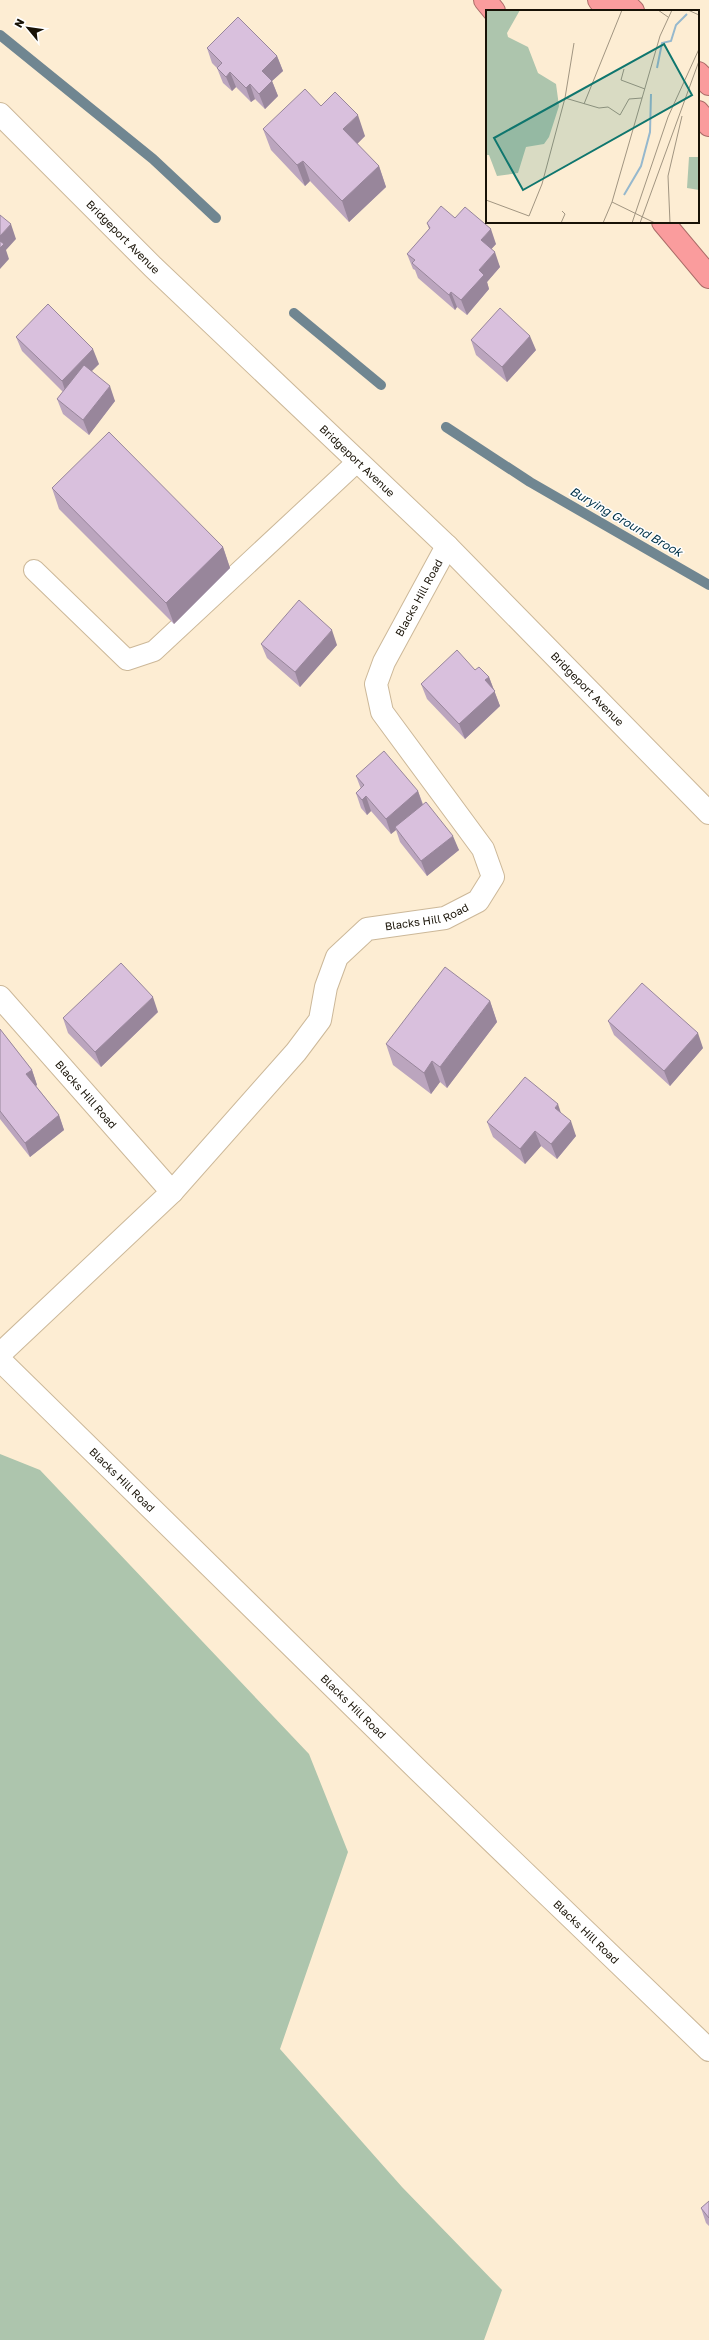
<svg xmlns="http://www.w3.org/2000/svg" width="709" height="2340" viewBox="0 0 709 2340" font-family="'Golos Text',sans-serif">
<style>
.green{fill:#adc5ad}
.lines{fill:none;stroke-linecap:round;stroke-linejoin:round}
.stream{stroke:#708691;stroke-width:10}
.lane-casing{stroke:#ccb899;stroke-width:22}
.street-casing{stroke:#ccb899;stroke-width:24}
.secondary-casing{stroke:#ccb899;stroke-width:24}
.highway-casing{stroke:#ab6c68;stroke-width:24}
.lane{stroke:#fff;stroke-width:20}
.street{stroke:#fff;stroke-width:22}
.secondary{stroke:#fff;stroke-width:22}
.highway{stroke:#fa9c9d;stroke-width:22}
.wall{fill:#bba5be}
.shaded-wall{fill:#98869b}
.building{fill:#d9c0dd;stroke:#98869b}
.labels{text-anchor:middle;stroke-width:3;stroke-linejoin:round;paint-order:stroke}
.street-label{font-size:11px;fill:#181206;stroke:#fff}
.water-label{font-size:12px;font-style:italic;fill:#013248;stroke:#fff}
.inset-river{fill:none;stroke:#96b8cd;stroke-width:2}
.inset-road{fill:none;stroke:#a19581;stroke-width:1}
.view{fill:#0f766e;fill-opacity:0.15;stroke:#0f766e;stroke-width:2}
.inset-edge{fill:none;stroke:#181206;stroke-width:2}
</style>
<rect width="100%" height="100%" fill="#fdedd3"/>
<!-- green -->
<path class="green" d="M0 1454 40 1470 309 1754 348 1852 280 2049 402 2187 502 2290 484 2340H0Z"/>
<g class="lines">
<!-- stream -->
<path class="stream" d="M0 35 153 159 216 218
M294 313 381 385
M446 427 530 482 709 585"/>
<!-- lane casing -->
<g class="lane-casing">
<path id="lane" d="M34 570 127 660 154 651 358 461"/>
</g>
<!-- street casing -->
<g class="street-casing">
<g id="street">
<path id="s1" d="M0 997 172 1192"/>
<path id="s2" d="M0 1354 172 1192 296 1052 320 1020 326 987 337 957 367 929 445 918 478 901 493 877 483 849 382 712 376 684 384 662 447 546"/>
<path id="s3" d="M0 1360 419 1771 709 2050"/>
</g>
</g>
<!-- secondary casing -->
<g class="secondary-casing">
<g id="secondary">
<path id="s4" d="M0 114 153 267 447 546 709 813"/>
</g>
</g>
<!-- highway casing -->
<g class="highway-casing">
<path id="highway" d="M485 0 494 11
M599 0 609 11
M622 0 633 11
M698 73 709 84
M698 112 709 125
M663 222 709 277"/>
</g>
<!-- lane -->
<use href="#lane" class="lane"/>
<!-- street -->
<use href="#street" class="street"/>
<!-- secondary -->
<use href="#secondary" class="secondary"/>
<!-- highway -->
<use href="#highway" class="highway"/>
</g>
<!-- wall -->
<path class="wall" d="M207 48 277 56 283 71 272 81 278 96 265 109 255 99 251 102 236 87 232 91 223 83 217 68 212 63Z
M321 106 365 136 357 144 379 166 386 187 349 222 310 181 305 186 271 150 263 129Z
M455 218 496 244 491 249 500 267 487 282 489 289 467 315 457 307 455 310 418 278 415 270 413 269 407 254 429 229 427 223Z
M16 337 99 364 91 371 115 401 89 435 63 414 57 399 63 392 22 351Z
M471 340 536 350 507 382 476 355Z
M52 488 223 547 230 568 174 624 59 509Z
M261 644 337 645 300 687 267 658Z
M475 670 489 677 500 706 465 739 427 699 421 684Z
M356 776 418 791 423 804 459 850 427 876 400 842 396 830 391 834 371 811 367 815 361 808 356 793 361 789Z
M490 1001 497 1022 447 1088 440 1082 431 1094 393 1065 386 1044Z
M158 1012 101 1067 68 1033 63 1018Z
M608 1021 703 1048 670 1086 614 1035Z
M0 1029 32 1070 37 1085 36 1086 59 1115 64 1130 30 1157 0 1119Z
M561 1113 576 1136 557 1159 541 1146 525 1164 493 1137 487 1122Z
M709 2201V2226L706 2223 701 2208Z"/>
<!-- shaded-wall -->
<path class="shaded-wall" d="M277 56 283 71 272 81 278 96 265 109 259 94 262 71Z
M230 72 236 87 232 91 226 77Z
M250 84 255 99 251 102 246 88Z
M358 115 365 136 351 150 343 129Z
M303 161 310 181 305 186 297 165Z
M379 166 386 187 349 222 342 201Z
M11 224 16 239 6 250 9 259 0 269V236Z
M491 229 496 244 486 255 481 240Z
M495 252 500 267 487 282 489 289 467 315 461 300 479 270Z
M451 292 457 307 455 310 449 295Z
M530 336 536 350 507 382 502 367Z
M93 349 99 364 67 396 62 381Z
M110 386 115 401 89 435 83 420Z
M223 547 230 568 174 624 166 603Z
M332 630 337 645 300 687 295 672Z
M489 677 500 706 465 739 459 724 485 680Z
M418 791 423 806 395 827 396 830 391 834 386 819Z
M366 796 371 811 367 815 362 800Z
M453 836 459 850 427 876 421 861Z
M153 997 158 1012 101 1067 95 1052Z
M490 1001 497 1022 447 1088 440 1067Z
M698 1033 703 1048 670 1086 664 1071Z
M432 1061 440 1082 431 1094 424 1073Z
M32 1070 37 1085 32 1089 26 1074Z
M558 1104 563 1119 555 1108Z
M59 1115 64 1130 30 1157 25 1143Z
M571 1121 576 1136 557 1159 551 1144Z
M535 1131 541 1146 525 1164 520 1149Z"/>
<!-- building -->
<path class="building" d="M238 17 277 56 262 71 272 81 259 94 250 84 246 88 230 72 226 77 217 68 222 63 207 48Z
M305 89 321 106 335 92 358 115 343 129 379 166 342 201 303 161 297 165 263 129Z
M441 206 455 218 465 207 491 229 481 240 495 252 479 270 484 275 461 300 451 292 449 295 412 263 415 260 407 254 430 228 427 223Z
M0 215 11 224 0 236Z
M0 241 4 244 0 248Z
M48 304 93 349 62 381 16 337Z
M500 308 530 336 502 367 471 340Z
M84 365 110 386 83 420 57 399Z
M109 432 223 547 166 603 52 488Z
M299 600 332 630 295 672 261 644Z
M457 650 475 670 479 667 489 677 485 680 495 691 459 724 421 684Z
M384 751 418 791 386 819 366 796 362 800 356 793 364 785 356 776Z
M426 802 453 836 421 861 395 827Z
M121 963 153 997 95 1052 63 1018Z
M445 967 490 1001 440 1067 432 1061 424 1073 386 1044Z
M642 983 698 1033 664 1071 608 1021Z
M0 1029 32 1070 26 1074 59 1115 25 1143 0 1111Z
M525 1077 558 1104 555 1108 571 1121 551 1144 535 1131 520 1149 487 1122Z
M709 2201V2218L701 2208Z"/>
<g class="labels">
<!-- street labels -->
<g class="street-label">
<text dy="4" stroke="none"><textPath href="#s4" startOffset="174">Bridgeport Avenue</textPath></text>
<text dy="4" stroke="none"><textPath href="#s4" startOffset="498">Bridgeport Avenue</textPath></text>
<text dy="4" stroke="none"><textPath href="#s2" startOffset="1039">Blacks Hill Road</textPath></text>
<text dy="4" stroke="none"><textPath href="#s4" startOffset="822">Bridgeport Avenue</textPath></text>
<text dy="4" stroke="none"><textPath href="#s2" startOffset="631">Blacks Hill Road</textPath></text>
<text dy="4" stroke="none"><textPath href="#s1" startOffset="130">Blacks Hill Road</textPath></text>
<text dy="4" stroke="none"><textPath href="#s3" startOffset="171">Blacks Hill Road</textPath></text>
<text dy="4" stroke="none"><textPath href="#s3" startOffset="495">Blacks Hill Road</textPath></text>
<text dy="4" stroke="none"><textPath href="#s3" startOffset="819">Blacks Hill Road</textPath></text>
</g>
<!-- water labels -->
<g class="water-label">
<text transform="translate(626 522) rotate(30)" y="4">Burying Ground Brook</text>
</g>
</g>
<!-- overview -->
<g transform="translate(486 10)">
<rect width="213" height="213" fill="#fdedd3"/>
<path d="M0 0H34L21 23 22 27 42 37 52 63 70 74 73 96 63 127 58 134 40 137 32 163 11 166 3 145H0ZM203 147H213V180L201 178Z" fill="#adc5ad"/>
<path class="inset-river" d="M171 58 176 33 185 31 190 15 201 4M138 185 155 156 164 122 165 84"/>
<path class="inset-road" d="M172 0 182 7M202 0 213 5M138 59 135 70 159 79M79 88 88 33M98 94 136 0M0 190 43 206M126 192 169 213M43 206 56 174 79 88 113 98 122 97 134 105 143 89 156 88M75 213 79 204 76 201M117 213 126 192 174 26 186 0M146 213 182 107 213 39M154 213 213 51M184 213 182 166 196 106"/>
<path class="view" d="M178 34 206 85 37 180 8 128Z"/>
<rect width="213" height="213" class="inset-edge"/>
</g>
<!-- north arrow -->
<g transform="translate(28 28) rotate(299)" stroke="#ffffff" stroke-width="3" paint-order="stroke">
<path d="M0-3L7 15L0 10L-7 15Z" fill="#181206"/>
<text y="-6" font-size="11" font-weight="bold" text-anchor="middle" fill="#181206">N</text>
</g>
</svg>
